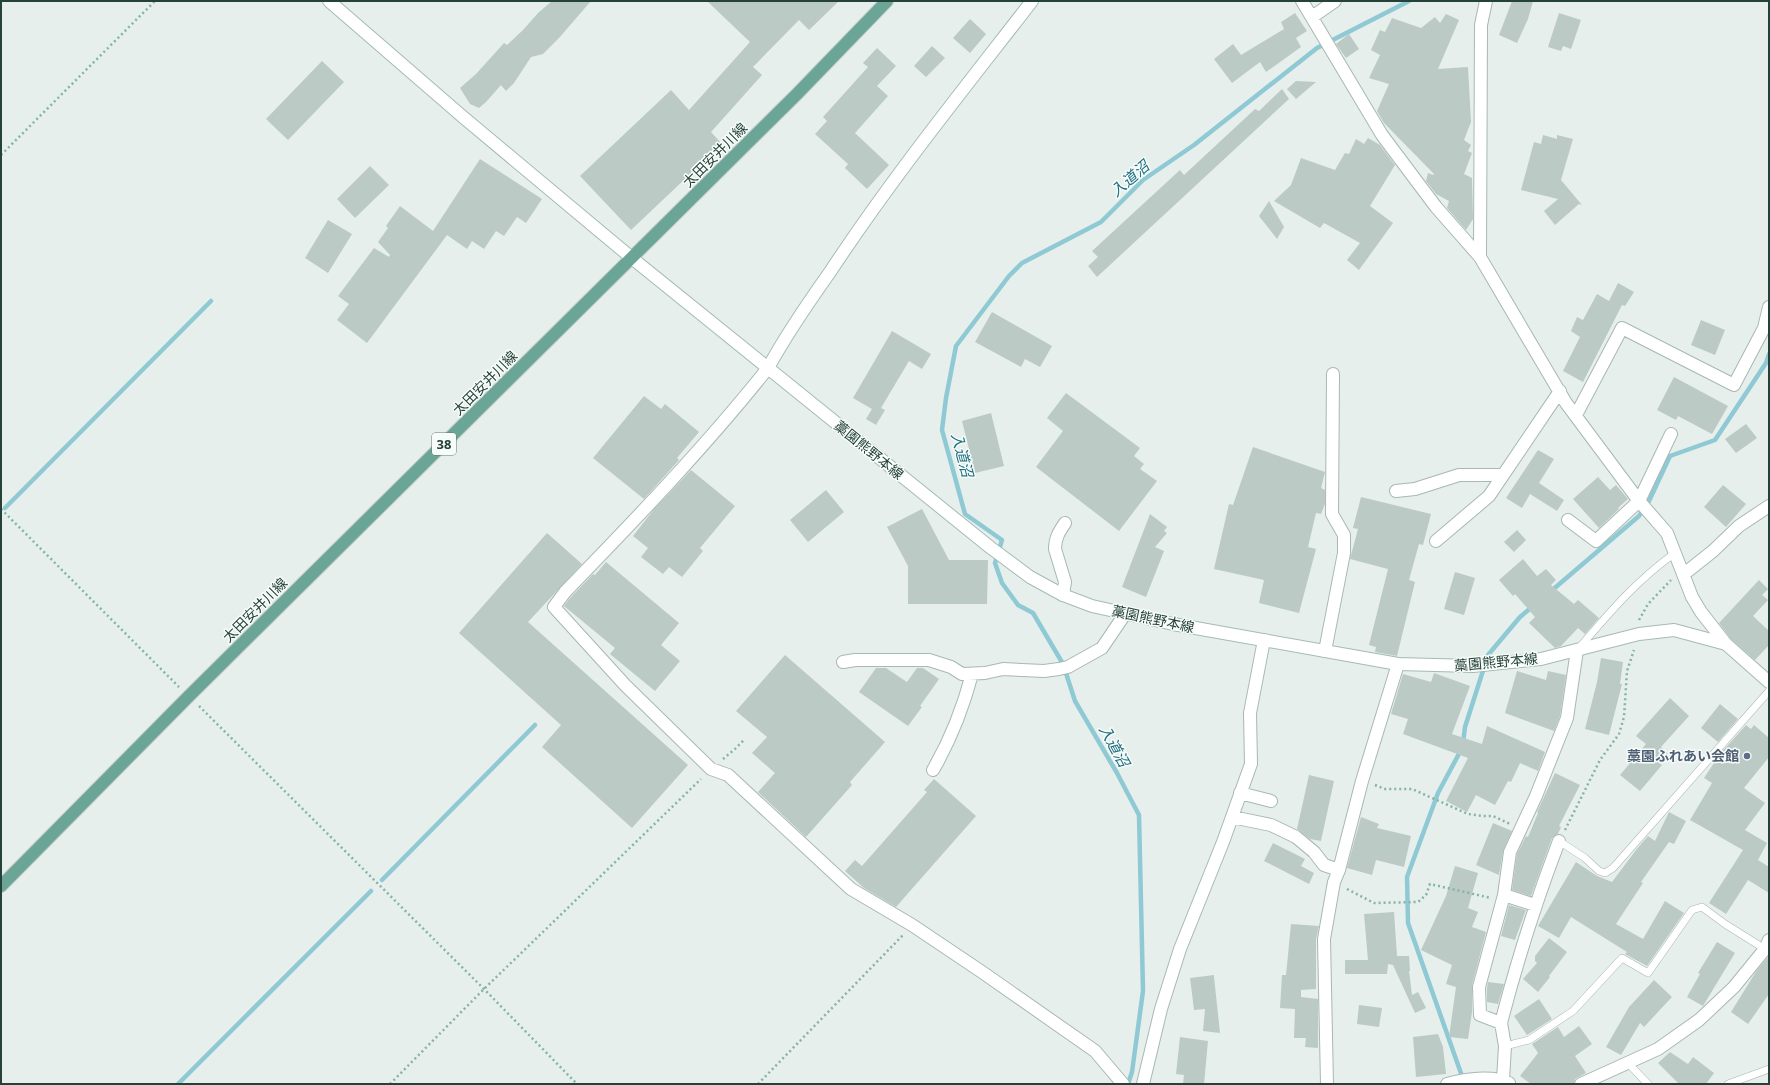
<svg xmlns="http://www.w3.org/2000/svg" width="1770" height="1085" viewBox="0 0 1770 1085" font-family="'Open Sans','Noto Sans JP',sans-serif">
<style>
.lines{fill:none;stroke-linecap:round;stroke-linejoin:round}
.stream{stroke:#8ec9d4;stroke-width:4.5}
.building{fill:#bbcac4}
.lane-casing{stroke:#a8b8b2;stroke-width:8}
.street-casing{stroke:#a8b8b2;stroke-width:14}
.secondary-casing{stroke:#a4bbb3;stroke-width:14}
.primary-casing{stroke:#c2cac8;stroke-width:14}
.path{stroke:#86b3a5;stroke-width:2.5;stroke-dasharray:2 3;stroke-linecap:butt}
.lane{stroke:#fff;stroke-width:7}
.street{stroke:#fff;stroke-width:12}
.secondary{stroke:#fff;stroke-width:12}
.primary{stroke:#6aa596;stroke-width:12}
.service-dot{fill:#5c6f8a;stroke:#f7fbf9;stroke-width:1.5}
.labels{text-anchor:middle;stroke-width:3;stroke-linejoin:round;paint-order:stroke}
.shield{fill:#f7fbf9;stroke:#637a73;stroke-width:1}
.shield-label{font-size:13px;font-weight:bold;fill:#24423a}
.street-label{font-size:14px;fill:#24423a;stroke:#f7fbf9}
.service-label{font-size:14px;font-weight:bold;fill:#4e5e75;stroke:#f7fbf9;text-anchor:end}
.water-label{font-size:15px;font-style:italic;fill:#1c6f80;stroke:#f7fbf9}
</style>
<rect width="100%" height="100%" fill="#e6efeb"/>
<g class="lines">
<!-- stream -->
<path class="stream" d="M5 508 211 301
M1550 592 1639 516 1649 501 1670 456 1715 440 1766 363 1769 354
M1463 743 1465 727 1488 655 1520 617 1532 607
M1461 750 1438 793 1407 877 1408 923 1463 1079
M382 880 535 725
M178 1084 371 891
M1128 1084 1132 1072 1143 991 1139 815 1117 773 1075 701 1063 664 1033 613 1018 605 1002 583 995 563 1002 540 965 514 942 430 946 398 956 346 1009 276 1022 263 1101 222 1143 180 1194 145 1317 48 1409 1"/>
</g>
<!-- building -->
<path class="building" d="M552 1H591L559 38 543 54 531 57 514 83 506 91 501 85 486 102 479 108 470 104 460 88 476 74 504 43 507 45 523 30 538 13Z
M707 1H839L809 30 799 20 753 67 762 75 711 132 722 144 631 230 580 176 671 90 689 110 750 42Z
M1512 1H1533L1528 19 1517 43 1499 35Z
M1295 13 1307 31 1296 38 1301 47 1266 72 1260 62 1232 83 1214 59 1233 44 1241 55 1284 29 1281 22Z
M1559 13 1581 20 1571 49 1563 46 1561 51 1548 47Z
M1446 14 1459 20 1438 69 1468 67 1471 122 1464 140 1471 145 1468 151 1472 153 1464 174 1472 178 1473 219 1466 230 1447 208 1449 201 1436 194 1426 181 1428 173 1433 175 1434 174 1384 123 1377 111 1389 84 1369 78 1380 55 1371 50 1380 30 1385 32 1392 18 1421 28 1435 17 1440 23Z
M970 19 986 34 970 53 953 38Z
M1349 34 1359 49 1346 58 1336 44Z
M932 46 945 58 926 77 914 66Z
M877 48 896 66 877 86 888 96 855 133 889 165 867 189 845 168 848 164 815 134 827 121 823 117 868 67 863 63Z
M322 61 344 82 288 140 266 119Z
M1296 81 1316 82 1296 99 1287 89Z
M1282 89 1289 99 1097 277 1088 266 1098 257 1092 251 1180 170 1184 175 1255 109 1259 111Z
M1543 135 1557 139V135L1573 139 1561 180 1582 205 1579 204 1555 225 1544 211 1558 199 1521 190 1534 142 1541 144Z
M1368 138 1380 145 1395 165 1370 206 1393 223 1359 270 1347 260 1360 243 1324 223 1320 228 1274 201 1291 185 1301 158 1335 170 1345 153 1349 154 1356 139 1364 144Z
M480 159 542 199 526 223 517 217 504 236 496 231 484 249 472 241 467 249 447 235 367 343 337 320 349 304 338 296 374 248 389 257 390 255 378 242 388 228 386 226 400 206 433 231Z
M370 166 389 185 355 218 337 199Z
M1269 201 1284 227 1277 239 1259 216Z
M328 220 352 234 328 273 305 258Z
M1618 283 1634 292 1625 306 1622 305 1583 382 1563 371 1580 337 1571 331 1577 317 1583 320 1597 294 1609 301Z
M992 312 1052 346 1040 367 1025 359 1021 367 975 342Z
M1701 320 1725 330 1715 355 1691 345Z
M892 331 931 354 922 369 909 361 881 408 885 410 876 425 866 419 872 409 853 398Z
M1674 377 1728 406 1712 434 1678 416 1676 420 1657 410Z
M1066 393 1140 448 1134 456 1144 464 1140 469 1157 481 1119 531 1036 467 1063 431 1047 418Z
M644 396 661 409 665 404 699 432 677 458 679 460 644 499 593 458Z
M991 413 1004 466 975 473 962 421Z
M1746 424 1757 438 1736 453 1725 439Z
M1253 447 1325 472 1321 488 1325 490V504L1321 514 1316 513 1308 547 1316 549 1299 613 1259 603 1264 580 1214 569 1229 504 1233 505Z
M1538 450 1554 459 1539 483 1564 500 1557 511 1530 494 1522 508 1506 498Z
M691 470 735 506 700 548 703 551 682 577 669 567 663 574 641 557 648 548 633 536 655 508Z
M1598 477 1610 490 1616 485 1628 499 1618 508 1619 509 1599 528 1573 499Z
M1723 485 1746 504 1726 527 1704 507Z
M826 490 844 512 808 542 790 520Z
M1361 497 1431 514 1423 545 1419 544 1409 580 1415 582 1397 656 1375 652 1376 647 1369 645 1388 569 1350 559 1358 529 1353 528Z
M922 509 949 560H988L987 604H908V566L887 527Z
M1150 514 1167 527 1164 531 1167 533 1155 547 1164 551 1146 597 1122 587Z
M1517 530 1526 540 1514 552 1504 542Z
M547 533 582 564 528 622 688 765 632 828 542 747 561 725 459 633Z
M1523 559 1537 576 1546 569 1556 580 1551 585 1574 604 1578 600 1599 618 1585 634 1578 628 1561 646 1555 648 1529 623 1535 617 1515 594 1513 596 1499 580Z
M606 562 679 623 661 645 680 661 655 691 610 654 615 648 564 606 571 597 593 574 595 575Z
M1455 572 1475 578 1464 615 1444 609Z
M1759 580 1768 589 1762 595 1768 600 1753 616 1769 631V645L1755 660 1731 639 1719 623Z
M785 655 885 742 850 782 852 785 806 837 758 792 775 773 752 753 767 737 736 711Z
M1601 658 1623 662 1620 684H1622L1609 735 1585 729 1597 682Z
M876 668H886L907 682 917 668H923L939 679 920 706 922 707 908 726 859 692Z
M1517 671 1546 680 1548 671 1566 675 1560 716 1554 731 1505 713Z
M1434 673 1470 686 1452 734 1482 744 1487 726 1545 752 1538 771 1520 763 1511 782 1508 781 1495 805 1476 795 1467 812 1446 801 1468 758 1403 734 1408 719 1391 714 1403 674 1431 682Z
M1670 698 1689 716 1661 747 1668 754 1659 763 1662 765 1640 791 1620 775 1646 744 1636 736Z
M1720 704 1738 719 1718 742 1701 728Z
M1746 725 1751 729 1754 725 1769 738V757L1744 788 1765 803 1745 830 1767 843 1758 860 1769 867V893L1748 880 1726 914 1709 903 1743 850 1690 820 1712 783 1704 778 1720 754Z
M1555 773 1580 785 1559 826 1561 827 1558 834 1552 838 1531 896 1512 890 1517 854 1526 836 1528 837 1538 813 1537 812Z
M1309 775 1334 781 1321 841 1310 839 1297 829Z
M934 779 976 816 896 907 864 888 845 871 855 860 862 866 927 792 924 790Z
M1669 812 1686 821 1674 844 1669 842 1641 882 1643 883 1616 924 1643 939 1665 901 1684 913 1647 966 1625 954 1627 952 1571 917 1559 938 1538 926 1576 862 1597 876 1612 882 1636 850 1648 836 1655 841Z
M1361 817 1379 824 1377 828 1411 836 1404 867 1376 860 1372 875 1347 868Z
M1493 823 1512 831 1503 851 1499 875 1476 865Z
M1273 843 1305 859 1301 866 1314 873 1309 884 1264 861Z
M1455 866 1478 873 1468 908 1478 912 1472 927 1486 932 1472 985V1012L1468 1039 1449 1037 1456 987 1446 984 1452 965 1421 950 1446 896Z
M1509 905 1526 910 1515 940 1501 936Z
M1394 912 1397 956H1409L1410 971H1409L1412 995 1418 992 1426 1008 1415 1013 1393 965 1388 964 1387 974H1345V960H1368L1364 914Z
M1291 924 1319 926 1316 939V989L1301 990V997L1318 999V1048L1305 1047 1306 1038H1294L1295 1009 1280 1008 1282 975H1286Z
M1549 938 1567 952 1549 976 1550 977 1538 992 1523 979 1537 963 1535 961V956Z
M1717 942 1735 953 1703 1006 1687 997 1700 974 1698 973Z
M1769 956V994L1748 1024 1731 1012 1757 970Z
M1214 975V977L1220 1033 1203 1031 1205 1009 1194 1010 1190 978Z
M1654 980 1672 997 1644 1027 1640 1023 1621 1055 1606 1047 1629 1007Z
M1488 982 1504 984 1498 1004 1487 1002V988Z
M1539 999 1552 1019 1527 1035 1514 1016Z
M1359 1005 1382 1008 1379 1027 1357 1024Z
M1579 1026 1592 1044 1575 1056 1586 1073 1575 1079 1574 1084H1531L1520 1076 1538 1053 1532 1044 1558 1027 1564 1037Z
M1438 1034 1443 1047 1446 1074 1416 1077 1413 1037Z
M1180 1037 1208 1041 1204 1084H1183L1184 1075 1176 1074Z
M1670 1052 1688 1064 1693 1057 1714 1073 1706 1084H1679L1658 1063Z"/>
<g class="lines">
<!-- lane casing -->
<g class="lane-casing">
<path id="lane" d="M1579 648C1609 613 1637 580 1675 553
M1559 841 1585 858 1599 871 1605 873 1613 868 1769 691
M1505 1046 1529 1040 1573 1011 1622 958 1648 973 1692 910 1702 907 1725 924 1765 949
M1627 1062 1648 1084
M1728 1084 1769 1069"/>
</g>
<!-- street casing -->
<g class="street-casing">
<path id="street" d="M1302 1 1382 135 1436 207 1480 257 1566 403 1639 501 1667 533 1692 597 1701 612 1726 644
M1312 17 1335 1
M1480 257 1481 25 1486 1
M768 368C705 447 635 520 565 592L554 607 625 685 711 769 728 775 851 889 912 925 982 972 1095 1051 1123 1084
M1576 415 1622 328 1734 385 1764 328 1769 307
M1396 491 1415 489 1459 475H1503
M1568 520 1596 541 1639 501 1671 434
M1436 541 1489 496 1560 391
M1684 574 1713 551 1739 526 1769 506
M1063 595 1065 582 1055 549C1055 538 1059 532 1065 523
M1325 651 1344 553V535L1332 514 1333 374
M843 662 855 660H929L951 667 962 674 985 673 1003 669 1044 671 1059 669 1068 667 1102 648 1125 614
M933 770C951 739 963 708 972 674
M1240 793 1271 801
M1232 817 1271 825 1296 837 1314 852 1324 865 1339 870
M1504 895 1535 905
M1501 1023C1517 961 1536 901 1559 841
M1503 1080 1505 1046 1501 1023 1480 1015 1479 987 1504 895 1510 852 1536 796 1567 718 1577 650
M1143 1084 1161 1009 1180 949 1223 842 1251 764 1250 713 1264 640
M1327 1084 1324 939 1334 882 1339 870 1362 781 1398 664
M1447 1084C1464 1079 1492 1075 1509 1083
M1581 1084 1658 1049 1699 1020 1734 987 1765 949 1769 940"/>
</g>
<!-- secondary casing -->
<g class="secondary-casing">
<path id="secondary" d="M329 1 463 117 633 259 768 368 991 548 1030 577 1063 595 1092 606 1173 624 1398 664 1473 666 1541 659 1639 634 1674 630 1726 644 1769 682
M768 368C786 335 808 303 830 272 892 178 963 90 1032 1"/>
</g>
<!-- primary casing -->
<g class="primary-casing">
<path id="primary" d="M1 886 189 696 797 94 887 1"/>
</g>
<!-- path -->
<path class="path" d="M1 155 155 1
M1 509 179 687
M1639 620 1648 604 1671 580
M199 706 484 989 577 1084
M723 759 735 749 744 740
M1375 785 1385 789H1412L1468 814 1483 816H1493L1510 824
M1565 830 1600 760 1619 734 1624 717 1627 671 1634 650
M1347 889 1374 903 1418 902 1426 895 1430 884 1491 898
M390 1084 484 989 701 779
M758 1084 904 934"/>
<!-- lane -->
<use href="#lane" class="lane"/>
<!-- street -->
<use href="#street" class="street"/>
<!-- secondary -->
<use href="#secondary" class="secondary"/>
<!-- primary -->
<use href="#primary" class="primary"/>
</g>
<!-- markers -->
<circle class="service-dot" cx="1747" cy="756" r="4"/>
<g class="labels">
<!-- shield labels -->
<rect class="shield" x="432" y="433" width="24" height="22" rx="3"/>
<g class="shield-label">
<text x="444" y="449">38</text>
</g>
<!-- street labels -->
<g class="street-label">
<text transform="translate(715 155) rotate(-45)" y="5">太田安井川線</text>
<text transform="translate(485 383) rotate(-45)" y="5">太田安井川線</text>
<text transform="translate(869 450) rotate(39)" y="5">藁園熊野本線</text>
<text transform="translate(255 610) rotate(-45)" y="5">太田安井川線</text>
<text transform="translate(1153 619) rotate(12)" y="5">藁園熊野本線</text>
<text transform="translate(1496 662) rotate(-5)" y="5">藁園熊野本線</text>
</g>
<!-- service labels -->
<g class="service-label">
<text x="1739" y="761">藁園ふれあい会館</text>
</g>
<!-- water labels -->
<g class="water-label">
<text transform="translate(1130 179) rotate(-41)" y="5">入道沼</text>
<text transform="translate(962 455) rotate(75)" y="5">入道沼</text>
<text transform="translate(1114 746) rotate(61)" y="5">入道沼</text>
</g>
</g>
<!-- border -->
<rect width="1770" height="1085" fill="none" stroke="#24423a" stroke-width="4"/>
</svg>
